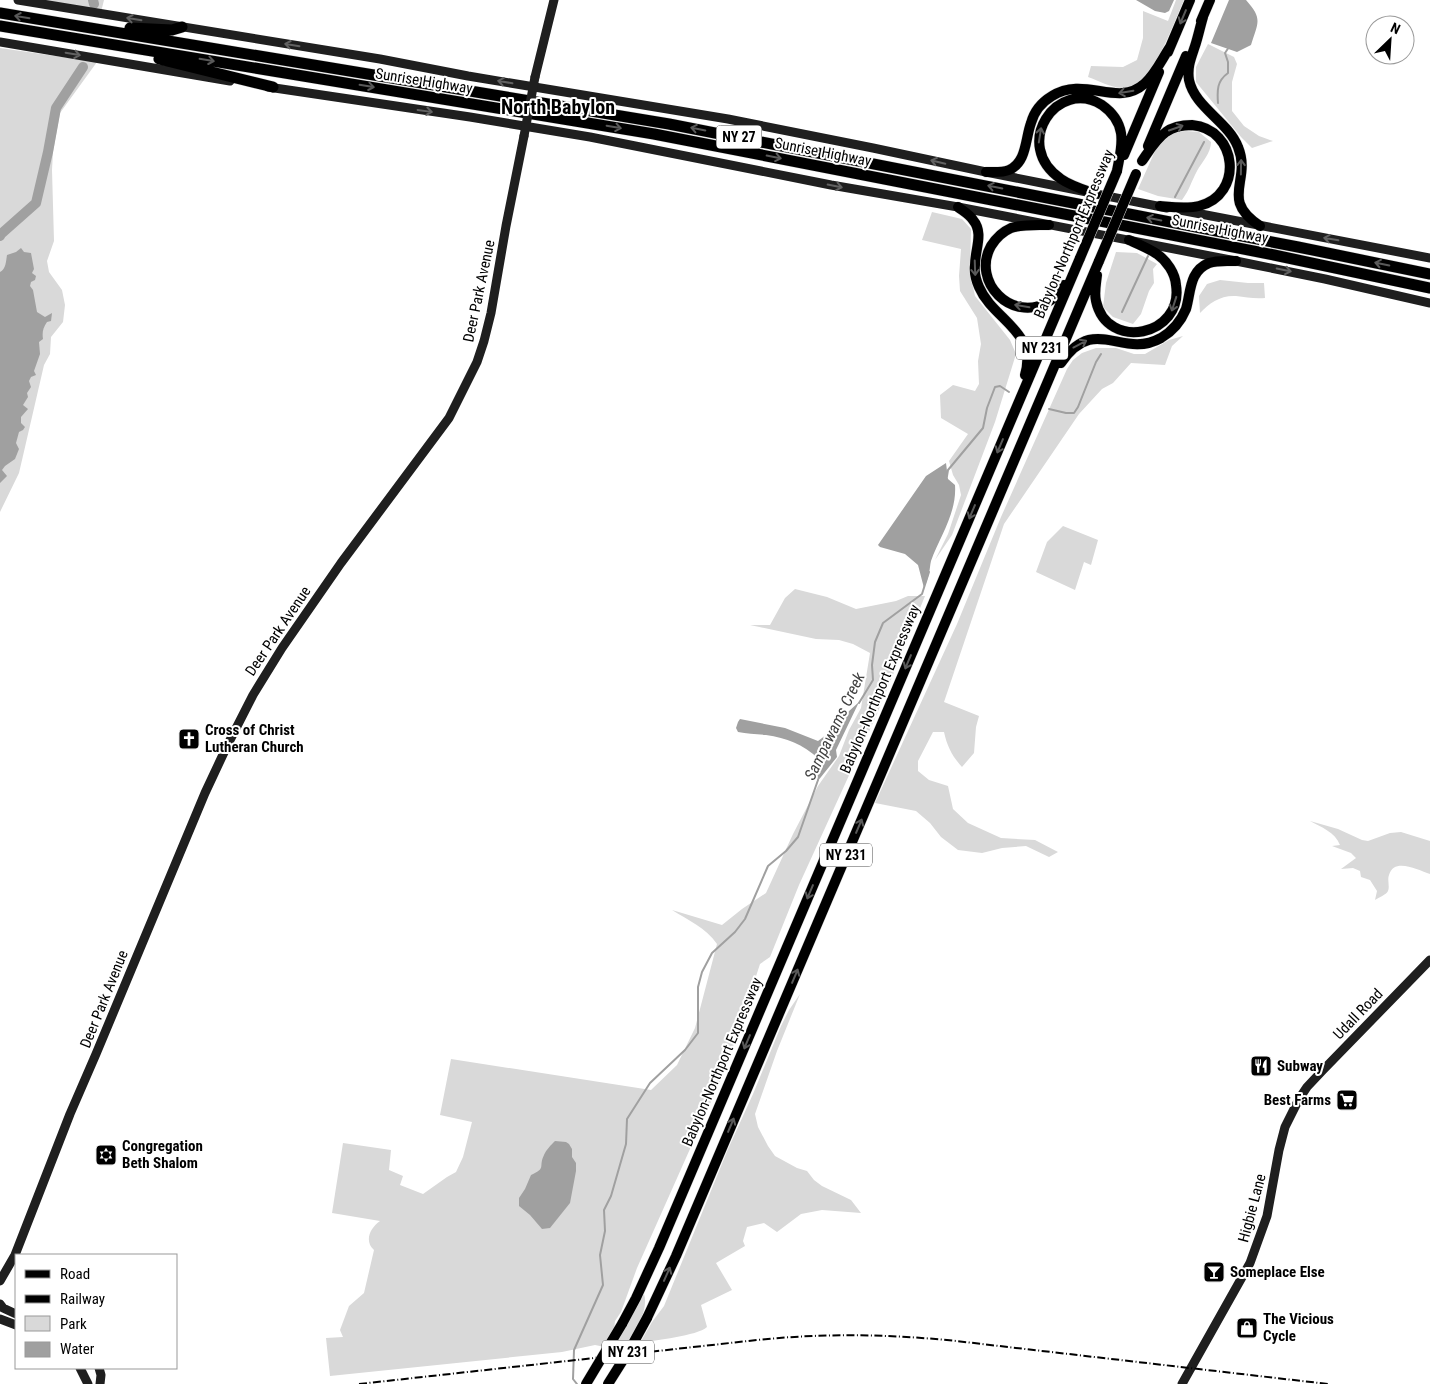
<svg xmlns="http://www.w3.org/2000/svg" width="1430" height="1384" viewBox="0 0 1430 1384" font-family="'Roboto Condensed',sans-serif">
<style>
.green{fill:#d9d9d9}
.water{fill:#a0a0a0}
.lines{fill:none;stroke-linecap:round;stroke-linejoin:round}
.stream{stroke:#a0a0a0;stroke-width:2}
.river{stroke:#a0a0a0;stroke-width:10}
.primary-casing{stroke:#dbdbdb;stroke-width:11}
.highway-casing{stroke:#dbdbdb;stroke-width:12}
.secondary{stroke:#1f1f1f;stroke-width:9}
.primary{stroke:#000;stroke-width:10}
.highway{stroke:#000;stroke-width:11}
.rail{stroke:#000;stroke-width:2;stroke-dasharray:8 2.5 1 2.5;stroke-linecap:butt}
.primary-bridge-casing{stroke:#dbdbdb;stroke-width:11;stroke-linecap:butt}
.secondary-bridge{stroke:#1f1f1f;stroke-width:9}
.primary-bridge{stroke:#000;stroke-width:10}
.oneway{stroke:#595959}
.oneway2{stroke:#626262}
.labels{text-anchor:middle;stroke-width:4;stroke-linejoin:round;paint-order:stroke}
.shield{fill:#fff;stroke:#4c4c4c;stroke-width:1}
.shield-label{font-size:14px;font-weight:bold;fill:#000}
.street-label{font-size:15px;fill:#000;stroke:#fff}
.poi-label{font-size:15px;font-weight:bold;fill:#000;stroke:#fff;text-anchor:start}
.water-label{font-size:16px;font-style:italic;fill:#414141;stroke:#fff}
.district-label{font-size:20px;font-weight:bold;fill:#000;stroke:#fff}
</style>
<rect width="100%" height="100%" fill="#fff"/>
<!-- green -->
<path class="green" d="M35 0H104L101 12Z
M1176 0H1184C1176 18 1157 68 1143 79 1137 84 1129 88 1122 88 1110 87 1099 81 1088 77L1091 66 1123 67 1137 60 1143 38V11L1168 21Z
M1208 44 1234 57 1237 64 1232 82V111L1244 126 1259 136 1273 141 1252 148 1241 137 1196 82V67Z
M0 48 97 62 60 113 53 152 52 170 54 241 47 261 49 272 62 290 65 305 63 322 51 337 50 354 44 365 19 473 0 512Z
M1186 131 1199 132 1211 142C1211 153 1202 162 1197 171 1191 182 1190 189 1182 200L1158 196 1138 189 1160 140 1175 132Z
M932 212 962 219 971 229 970 274 975 296 1010 340 1016 354 995 422 973 480 952 535 935 560 948 534 961 495 959 485 953 475 949 461 968 434 941 418 940 395 953 385 975 391 979 384 978 361 981 344 977 318 960 291 959 276 961 249 922 240Z
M1116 252 1137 253 1157 264 1153 269 1154 283 1149 291 1141 314 1133 324 1113 317 1103 307 1106 283Z
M1220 280 1248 283H1264L1265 298C1254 299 1246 297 1236 296 1221 295 1209 303 1200 313L1199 296 1207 284Z
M1183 336 1172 346 1165 365 1131 363 1113 383 1102 389 1079 414 1004 524 944 702 979 716 976 727 974 753 962 767C952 756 947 746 944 732H933L918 761V771L929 780 948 786 953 809 968 823 1001 838 1035 840 1058 852 1049 857 1026 846 1002 848 982 853 958 850 941 837 930 823 916 811 875 803 957 624 1001 517 1067 369 1073 360 1082 353 1096 348H1116L1134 354H1145L1169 340Z
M1063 526 1098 540 1091 565 1084 562 1075 590 1036 572 1047 542Z
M795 589 827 597 856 609 896 601 908 596H925L877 714 799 885 770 957 760 964 726 1068 637 1268 621 1312 615 1321 614 1330 605 1347 595 1345 562 1352 330 1376 326 1338 343 1337 340 1330 349 1306 364 1293 374 1250C364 1241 370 1228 380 1221L332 1213 343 1143 391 1150 389 1170 403 1176 400 1185 423 1194 447 1177 456 1172 463 1157 472 1122 440 1115 451 1059 651 1090 677 1065 695 1028 717 944C706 928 688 920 672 910L722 925 742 909 766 893 793 834 818 786 839 756 849 730 861 708 870 653 853 644 839 640 816 639 750 625H770L785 598Z
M1310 821 1338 829 1362 840 1368 841 1390 833 1401 832 1430 841V874C1418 870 1394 857 1389 875 1387 880 1390 886 1388 891 1386 895 1379 897 1375 900L1377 891 1370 880 1361 877 1360 871 1353 868 1341 869 1356 858 1351 853 1332 846 1340 845C1335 832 1321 827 1310 821Z
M800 994 777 1051 755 1114 758 1127 768 1146 775 1156 797 1168 807 1171 814 1180 822 1186 851 1200 861 1213 822 1210 801 1214 777 1232 764 1223 747 1227 743 1241 745 1246 716 1263 732 1290 701 1305 707 1327C697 1336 655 1340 640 1343L652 1322 664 1306 728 1149 753 1094 781 1026 789 1010Z
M644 1294C649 1309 636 1331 628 1344L614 1347Z"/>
<!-- water -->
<path class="water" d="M1136 0H1174L1169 11 1165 13 1155 11Z
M1229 0H1246C1263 19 1258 22 1251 45L1237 52 1211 43Z
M21 248 24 252 31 253 34 269 32 273 36 276 35 280 31 282 30 286 33 290 37 312 45 317 52 313 51 321 47 322C43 328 42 332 43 339L39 342 40 354 34 371 36 375 31 377 29 381 31 387 27 393 28 397 23 405 28 409 21 417V423L25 427 23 430 19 432 16 443 19 449 15 459 5 466 2 470 7 476 0 483V272C6 269 6 261 7 255L16 252Z
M946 463 948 479 955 485C957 513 940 536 931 561 930 565 930 569 929 573 928 578 926 583 924 588L918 565 905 554 880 547 878 545 926 476Z
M859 702 836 750 837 757 817 782V775L819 759C802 744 787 738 766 735 756 734 747 734 738 732L736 728 738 722 740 719 785 728 818 741 826 735 832 727 842 720 848 712Z
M555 1141 566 1142 569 1144 572 1149V1157L576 1163V1171L570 1203 550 1228 542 1229 530 1215 519 1206V1198L525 1189 531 1175C547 1168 538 1167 544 1155 546 1150 551 1145 555 1141Z"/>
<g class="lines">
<!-- stream -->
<path class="stream" d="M1218 103C1217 90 1217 81 1228 73V62L1225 53 1229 47
M1175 197 1204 142
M1122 312 1148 256
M1049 409 1066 413H1074L1078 407 1096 362 1101 354
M947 476 948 470 983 428 987 408 995 387 1000 386 1009 392
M859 703 873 680 872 665 875 642 883 623 922 594 929 572
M577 1384 573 1379 574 1350 603 1285 600 1255 605 1231 604 1210 611 1196 626 1144 627 1119 650 1083 685 1050 698 1033V987L702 972 712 953 735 932 745 919 768 866 786 851 798 837 818 780"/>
<!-- river -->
<path class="river" d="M93 0 94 4
M0 236 1 234 36 203 48 152 56 108 83 67"/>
<!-- primary casing -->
<g class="primary-casing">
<path id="primary" d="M1203 17C1200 27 1198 37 1195 46 1191 58 1187 67 1189 80 1195 108 1228 121 1238 147 1252 181 1219 199 1260 226
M1201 21 1210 0
M1168 52 1190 0
M1148 146 1186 56
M1124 155 1159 72
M1142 161C1149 151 1156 139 1166 132 1174 126 1183 125 1192 125 1238 129 1244 195 1199 206 1187 209 1172 207 1160 206
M986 172C993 172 1002 173 1009 170 1027 162 1025 139 1031 123 1034 112 1042 102 1052 96 1085 75 1117 108 1144 84 1155 75 1162 59 1170 47
M1096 194C1085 190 1071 186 1061 179 1011 145 1057 77 1102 105 1112 112 1119 121 1121 133 1123 146 1119 159 1117 171
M958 207C963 211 969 214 973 220 984 233 975 249 975 265 974 272 976 280 979 287 993 320 1038 331 1025 375
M1049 225C1037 225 1023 224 1011 228 1002 232 996 238 991 246 971 282 1012 323 1048 302 1055 298 1059 291 1064 285
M1097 275C1096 284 1094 293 1096 301 1107 352 1184 336 1176 285 1175 273 1167 261 1157 254 1148 248 1138 244 1129 240
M1061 363C1095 313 1121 360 1161 338 1173 331 1181 321 1186 309 1191 292 1189 271 1209 263 1217 260 1228 261 1236 261
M647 1318 676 1256 1099 261
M622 1324 636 1298 659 1248 1080 258"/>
</g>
<!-- highway casing -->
<g class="highway-casing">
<path id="highway" d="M0 13 669 124 1298 247 1430 274
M0 26 654 134 1274 255 1430 288
M130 28 172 30 182 27
M159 59 273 87"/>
</g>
<!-- secondary -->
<path class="secondary" d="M18 0 380 59 468 76 728 119 873 148 986 172 1167 208
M0 42 230 81
M535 77 554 0
M268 87 470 117 590 137 831 185 958 207 1236 261 1325 279 1430 303
M1180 210 1430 258
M0 1281 15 1255 70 1114 96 1054 205 793 227 746 253 695 282 648 341 563 449 418 477 362 484 341 491 313 506 226 524 136
M0 1304 3 1308 16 1314
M0 1319 16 1325
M80 1368 88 1384
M99 1368 101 1375 100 1384
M1182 1384 1250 1263 1267 1216 1279 1150 1285 1127 1299 1099 1307 1087 1323 1070 1430 960"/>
<!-- primary -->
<use href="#primary" class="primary"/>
<!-- highway -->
<use href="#highway" class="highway"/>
<!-- rail -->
<path class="rail" d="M359 1384 757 1340C824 1333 889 1334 956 1341L1328 1384"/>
<!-- primary-bridge casing -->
<g class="primary-bridge-casing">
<path id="primary-bridge" d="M1080 258 1117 171
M1099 261 1136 174
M586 1384 622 1324
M608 1384 630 1349 647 1318"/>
</g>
<!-- secondary-bridge -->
<path class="secondary-bridge" d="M524 136 535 77"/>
<!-- primary-bridge -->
<use href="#primary-bridge" class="primary-bridge"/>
</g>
<!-- one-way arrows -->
<defs><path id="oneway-shaft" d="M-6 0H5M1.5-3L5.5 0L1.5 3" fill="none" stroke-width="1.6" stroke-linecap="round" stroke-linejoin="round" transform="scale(1.25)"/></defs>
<g class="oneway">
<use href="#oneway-shaft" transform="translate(22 17) rotate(-171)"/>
<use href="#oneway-shaft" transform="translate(1183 17) rotate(113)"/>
<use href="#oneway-shaft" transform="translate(207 60) rotate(9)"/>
<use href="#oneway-shaft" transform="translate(367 86) rotate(9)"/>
<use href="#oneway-shaft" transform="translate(1126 92) rotate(170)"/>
<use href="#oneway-shaft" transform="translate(614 127) rotate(10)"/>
<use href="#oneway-shaft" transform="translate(1176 128) rotate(-19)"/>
<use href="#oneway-shaft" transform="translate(698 129) rotate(-169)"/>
<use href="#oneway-shaft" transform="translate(1040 135) rotate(-81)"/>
<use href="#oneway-shaft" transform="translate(774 157) rotate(11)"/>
<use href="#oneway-shaft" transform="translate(1241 167) rotate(-89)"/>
<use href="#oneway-shaft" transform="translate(995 187) rotate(-169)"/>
<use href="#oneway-shaft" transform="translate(1154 219) rotate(-169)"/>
<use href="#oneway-shaft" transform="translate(1382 264) rotate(-168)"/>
<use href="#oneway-shaft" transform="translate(975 268) rotate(88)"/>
<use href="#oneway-shaft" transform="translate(1174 304) rotate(108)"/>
<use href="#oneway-shaft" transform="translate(1022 306) rotate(-171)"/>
<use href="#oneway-shaft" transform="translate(1080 344) rotate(-28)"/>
<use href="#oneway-shaft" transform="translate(1000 446) rotate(113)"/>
<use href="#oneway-shaft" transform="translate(972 512) rotate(113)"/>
<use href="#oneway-shaft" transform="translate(908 662) rotate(113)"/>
<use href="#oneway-shaft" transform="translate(859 826) rotate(-67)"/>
<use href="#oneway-shaft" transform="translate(810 892) rotate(113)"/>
<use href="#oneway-shaft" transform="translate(795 976) rotate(-67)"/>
<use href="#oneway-shaft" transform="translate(747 1042) rotate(113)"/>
<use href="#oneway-shaft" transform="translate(731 1125) rotate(-67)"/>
<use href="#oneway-shaft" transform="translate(667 1274) rotate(-66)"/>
</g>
<g class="oneway2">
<use href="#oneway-shaft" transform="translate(134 19) rotate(-171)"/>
<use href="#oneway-shaft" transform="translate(292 45) rotate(-171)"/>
<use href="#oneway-shaft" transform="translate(73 54) rotate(10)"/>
<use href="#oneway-shaft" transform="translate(505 82) rotate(-170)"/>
<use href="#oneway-shaft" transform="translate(425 111) rotate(8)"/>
<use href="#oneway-shaft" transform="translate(938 162) rotate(-167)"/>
<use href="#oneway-shaft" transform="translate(835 186) rotate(11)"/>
<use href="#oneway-shaft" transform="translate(1331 239) rotate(-170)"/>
<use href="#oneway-shaft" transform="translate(1284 270) rotate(12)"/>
</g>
<!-- icons -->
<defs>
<g id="church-square" transform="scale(1.125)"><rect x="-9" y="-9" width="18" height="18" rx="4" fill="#000" stroke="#fff"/><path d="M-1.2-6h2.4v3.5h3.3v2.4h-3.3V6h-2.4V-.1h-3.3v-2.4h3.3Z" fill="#fff"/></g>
<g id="restaurant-square" transform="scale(1.125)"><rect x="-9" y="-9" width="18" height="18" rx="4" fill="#000" stroke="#fff"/><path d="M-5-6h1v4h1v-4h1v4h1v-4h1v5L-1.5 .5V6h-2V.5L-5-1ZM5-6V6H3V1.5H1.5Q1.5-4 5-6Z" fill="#fff"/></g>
<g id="supermarket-square" transform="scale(1.125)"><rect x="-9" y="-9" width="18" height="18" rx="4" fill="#000" stroke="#fff"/><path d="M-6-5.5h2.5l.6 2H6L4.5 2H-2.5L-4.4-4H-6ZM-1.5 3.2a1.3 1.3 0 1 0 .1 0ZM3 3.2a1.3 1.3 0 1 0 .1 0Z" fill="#fff"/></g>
<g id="synagogue-square" transform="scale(1.125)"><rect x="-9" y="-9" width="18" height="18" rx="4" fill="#000" stroke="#fff"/><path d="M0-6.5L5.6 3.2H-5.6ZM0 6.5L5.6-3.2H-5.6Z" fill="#fff"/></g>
<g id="bar-square" transform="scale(1.125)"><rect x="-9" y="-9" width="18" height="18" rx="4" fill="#000" stroke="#fff"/><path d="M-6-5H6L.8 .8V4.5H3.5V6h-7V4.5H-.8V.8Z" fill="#fff"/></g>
<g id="shop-square" transform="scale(1.125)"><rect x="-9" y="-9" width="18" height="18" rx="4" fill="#000" stroke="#fff"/><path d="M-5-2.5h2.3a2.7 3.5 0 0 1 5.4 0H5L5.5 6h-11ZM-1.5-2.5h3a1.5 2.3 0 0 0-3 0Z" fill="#fff"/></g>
</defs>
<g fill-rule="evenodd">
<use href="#church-square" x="189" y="739"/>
<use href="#restaurant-square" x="1261" y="1066"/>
<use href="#supermarket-square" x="1347" y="1100"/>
<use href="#synagogue-square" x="106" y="1155"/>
<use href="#bar-square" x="1214" y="1272"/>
<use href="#shop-square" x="1247" y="1328"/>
</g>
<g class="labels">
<!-- shield labels -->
<g class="shield">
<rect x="716.5" y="125.5" width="45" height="23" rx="4"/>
<rect x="1016" y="336.5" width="52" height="23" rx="4"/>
<rect x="820" y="843.5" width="52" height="23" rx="4"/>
<rect x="602" y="1340.5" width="52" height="23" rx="4"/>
</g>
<g class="shield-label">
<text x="739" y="142">NY 27</text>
<text x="1042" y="353">NY 231</text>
<text x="846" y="860">NY 231</text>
<text x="628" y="1357">NY 231</text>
</g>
<!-- street labels -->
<g class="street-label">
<text transform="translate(424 81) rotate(9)" y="5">Sunrise Highway</text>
<text transform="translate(823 152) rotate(11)" y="5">Sunrise Highway</text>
<text transform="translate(1220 229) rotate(11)" y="5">Sunrise Highway</text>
<text transform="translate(1074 234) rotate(-67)" y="5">Babylon-Northport Expressway</text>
<text transform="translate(479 291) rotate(-78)" y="5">Deer Park Avenue</text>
<text transform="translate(278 631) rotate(-56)" y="5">Deer Park Avenue</text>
<text transform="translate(880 689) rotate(-67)" y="5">Babylon-Northport Expressway</text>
<text transform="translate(104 999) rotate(-68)" y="5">Deer Park Avenue</text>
<text transform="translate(1358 1014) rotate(-46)" y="5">Udall Road</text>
<text transform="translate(722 1062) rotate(-67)" y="5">Babylon-Northport Expressway</text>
<text transform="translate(1252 1208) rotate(-75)" y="5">Higbie Lane</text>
</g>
<!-- poi labels -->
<g class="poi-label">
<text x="205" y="735">Cross of Christ<tspan x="205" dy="17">Lutheran Church</tspan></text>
<text x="1277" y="1071">Subway</text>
<text x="1331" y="1105" text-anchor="end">Best Farms</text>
<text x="122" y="1151">Congregation<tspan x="122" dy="17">Beth Shalom</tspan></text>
<text x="1230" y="1277">Someplace Else</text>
<text x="1263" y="1324">The Vicious<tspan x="1263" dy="17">Cycle</tspan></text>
</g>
<!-- water labels -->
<g class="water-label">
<text transform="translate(834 726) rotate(-64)" y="6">Sampawams Creek</text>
</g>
<!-- district labels -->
<g class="district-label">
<text x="558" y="114">North Babylon</text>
</g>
</g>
<!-- legend -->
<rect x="15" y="1254" width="162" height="115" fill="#ffffff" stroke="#999999"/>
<rect x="25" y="1270" width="25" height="8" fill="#000000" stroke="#999999"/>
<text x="60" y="1279" font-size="15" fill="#000000">Road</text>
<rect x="25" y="1295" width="25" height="8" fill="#000000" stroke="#999999"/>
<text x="60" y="1304" font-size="15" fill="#000000">Railway</text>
<rect x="25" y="1316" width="25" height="15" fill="#d9d9d9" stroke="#999999"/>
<text x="60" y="1329" font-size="15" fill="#000000">Park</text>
<rect x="25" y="1342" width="25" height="15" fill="#a0a0a0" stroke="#999999"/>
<text x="60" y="1354" font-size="15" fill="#000000">Water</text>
<!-- north arrow -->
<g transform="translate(1390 40) rotate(25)"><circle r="24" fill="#ffffff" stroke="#999999"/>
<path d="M0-4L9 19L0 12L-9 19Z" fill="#000000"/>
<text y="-8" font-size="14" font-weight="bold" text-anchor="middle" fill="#000000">N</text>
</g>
</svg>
